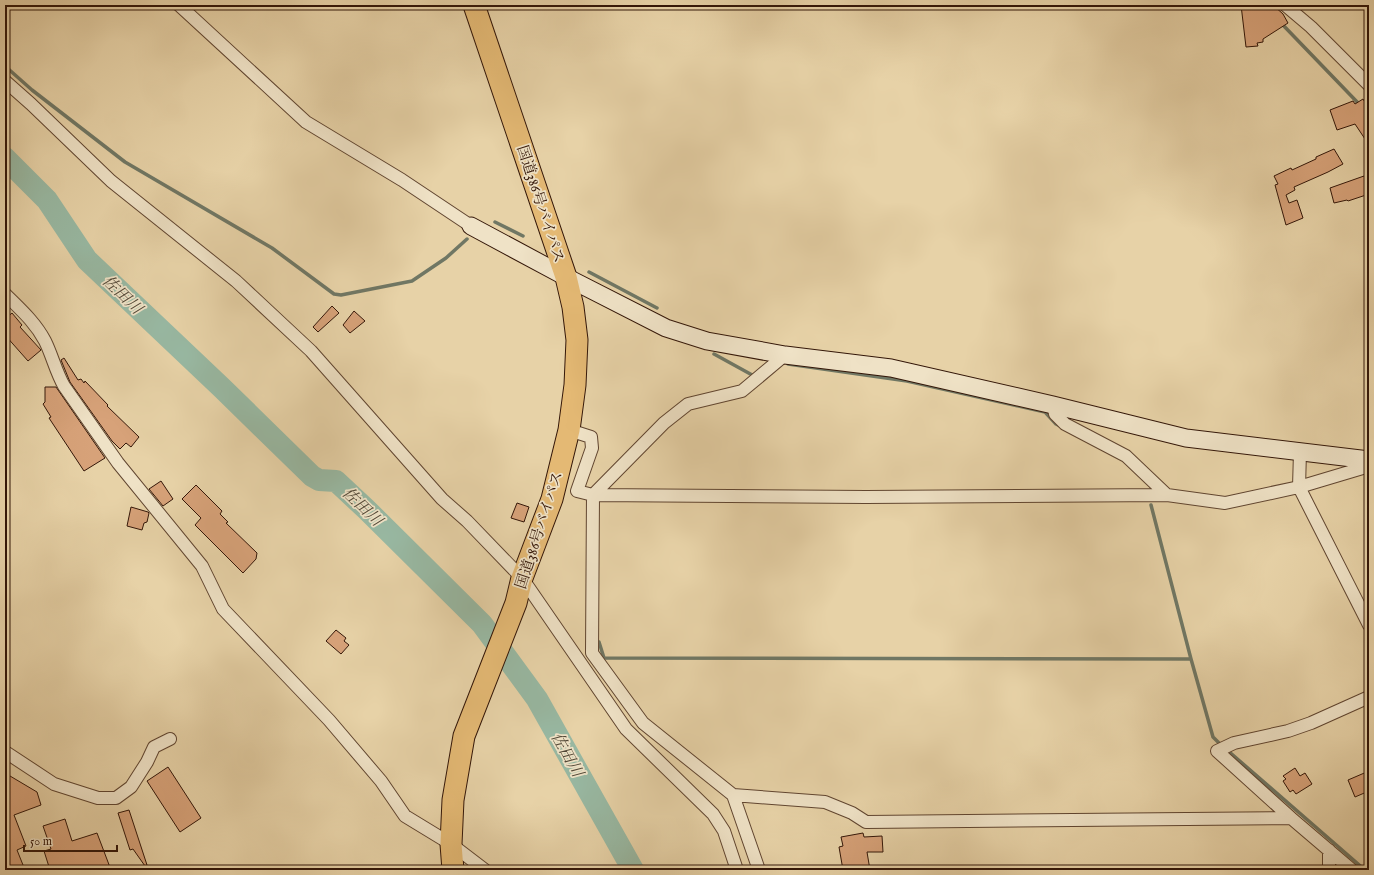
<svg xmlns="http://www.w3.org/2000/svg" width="1374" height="875" viewBox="0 0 1374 875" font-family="'IM FELL English','Noto Serif JP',serif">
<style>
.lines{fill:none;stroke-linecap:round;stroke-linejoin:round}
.stream{stroke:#707764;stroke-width:3.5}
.river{stroke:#98b8a2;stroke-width:22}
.building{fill:#d7a279;stroke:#331608}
.street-casing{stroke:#604530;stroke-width:14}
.secondary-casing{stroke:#331608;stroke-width:19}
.highway-casing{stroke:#331608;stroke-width:23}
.street{stroke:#efe2c6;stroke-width:12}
.secondary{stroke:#efe2c6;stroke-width:17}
.highway{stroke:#e4b974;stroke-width:21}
.labels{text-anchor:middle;stroke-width:3.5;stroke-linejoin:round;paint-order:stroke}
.street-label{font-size:15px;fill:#331608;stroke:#efe2c6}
.water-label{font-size:16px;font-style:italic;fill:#514736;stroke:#efe2c6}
</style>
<rect width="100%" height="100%" fill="#e7d2a7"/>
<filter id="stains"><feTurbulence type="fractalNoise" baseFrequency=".005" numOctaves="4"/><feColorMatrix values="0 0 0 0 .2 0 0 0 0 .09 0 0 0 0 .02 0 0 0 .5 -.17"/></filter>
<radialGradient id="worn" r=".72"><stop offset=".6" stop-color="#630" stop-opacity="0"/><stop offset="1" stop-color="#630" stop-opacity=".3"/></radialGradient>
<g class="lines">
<!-- stream -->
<path class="stream" d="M1263 5 1270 11
M1281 23 1360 105
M5 66 32 90 125 162 272 248 334 294 341 295 412 281 446 258 467 239
M495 222 523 236
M589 272 657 308
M714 354 754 376
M788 364 907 381 1045 412 1056 424 1060 426
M1151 505 1191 659 1213 737 1222 746
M599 642 604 658 1191 659
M1227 750 1365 870"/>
<!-- river -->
<path class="river" d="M5 158 47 200 87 260 222 388 312 476 319 480 336 481 366 509 482 624 537 699 633 870"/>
</g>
<!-- building -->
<path class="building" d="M1241 5H1263L1266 9 1273 5 1283 14 1288 23 1263 39V42L1257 43 1258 46 1246 47Z
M1363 99 1369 109V145L1355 124 1337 130 1330 110 1353 101 1355 104Z
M1334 149 1343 164 1328 172 1294 187 1295 190 1286 195 1289 203 1297 200 1303 218 1286 225 1275 185 1278 184 1274 176 1291 168 1292 170 1316 159V157Z
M1364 176 1369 187V194L1348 201 1347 200 1334 203 1330 188Z
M332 306 339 313 318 332 313 327Z
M354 311 365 321 350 333 343 325Z
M12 313 22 325 20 327 41 350 28 361 5 335V319Z
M64 358 78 380 81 379 84 383 85 381 108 405 107 406 139 437 131 447 126 443 120 449 112 441 70 382 61 360Z
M45 387H56L105 458 84 471 49 418 51 417 43 404 45 402Z
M161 481 173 499 163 506 149 489Z
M196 485 222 511 220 514 228 522 226 523 257 553 256 559 243 573 195 525 201 518 182 499Z
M517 503 529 507 524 522 511 518Z
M131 507 148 512 149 513 147 522 144 523 142 530 127 526Z
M336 630 346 638 344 641 349 645 341 654 326 641Z
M168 767 201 818 180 832 147 781Z
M1295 768 1300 776 1305 773 1312 784 1296 794 1293 790 1290 792 1283 781 1286 779 1283 776Z
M1369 771V791L1355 797 1348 780Z
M5 773 37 792 41 805 14 815 26 846 17 850 25 870H5Z
M129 810 147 865 145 866 133 849 130 850 118 813Z
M65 819 72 841 97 833 111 870H50L44 851 51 849 43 826Z
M863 833 864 837 882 836 883 852H867L870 870H843L839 847 843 846 841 837Z"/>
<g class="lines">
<!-- street casing -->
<g class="street-casing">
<path id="street" d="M179 5 306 122 402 180 471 226
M1285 5 1311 27 1369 85
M5 81 31 104 111 181 236 281 311 351 442 499 467 521 522 578 626 729 713 814 724 831 737 870
M5 294C20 309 35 322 45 341 52 355 56 372 64 386L118 463 202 566 223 609 329 720 381 781 405 816 451 844 485 870
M1053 405 1055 414 1065 424 1126 456 1167 495
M569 430 591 437 592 448 577 491 593 495 866 497 1167 495 1225 503 1299 487 1300 452
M1369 463 1366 467 1299 487 1369 625
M5 753H7L54 784 98 798H116L131 787 147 762 154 747 170 739
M733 795 825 802 852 813 866 822 1291 818
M759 870 733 795 643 723 592 653 593 495 664 423 688 404 742 391 785 355
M1329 870V850
M1352 870 1291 818 1217 751 1234 743 1288 731 1311 723 1369 697"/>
</g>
<!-- secondary casing -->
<g class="secondary-casing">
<path id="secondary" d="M471 226 566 277 666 328 707 341 785 355 891 368 1053 405 1186 438 1369 460"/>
</g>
<!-- highway casing -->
<g class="highway-casing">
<path id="highway" d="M453 870 451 844 453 800 464 736 516 603 522 578 552 499 569 430 575 385 577 340 573 307 566 277 474 5"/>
</g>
<!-- street -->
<use href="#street" class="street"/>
<!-- secondary -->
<use href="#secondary" class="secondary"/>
<!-- highway -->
<use href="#highway" class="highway"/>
</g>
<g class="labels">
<!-- street labels -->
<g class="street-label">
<text transform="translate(541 204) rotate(72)" y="5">国道386号バイパス</text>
<text transform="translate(539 530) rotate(-72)" y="5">国道386号バイパス</text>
</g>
<!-- water labels -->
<g class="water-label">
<text transform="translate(123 294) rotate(44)" y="6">佐田川</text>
<text transform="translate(363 506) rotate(44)" y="6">佐田川</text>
<text transform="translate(568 754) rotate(61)" y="6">佐田川</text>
</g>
</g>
<!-- margin -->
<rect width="1374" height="875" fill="none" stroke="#e7d2a7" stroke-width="20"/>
<rect x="6" y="6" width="1362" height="863" fill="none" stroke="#331608" stroke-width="2"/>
<rect x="10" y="10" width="1354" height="855" fill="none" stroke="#331608"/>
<!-- scale -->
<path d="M24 845v6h93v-6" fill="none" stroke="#331608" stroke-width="2"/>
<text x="30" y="845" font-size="12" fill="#331608" stroke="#efe2c6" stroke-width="3" paint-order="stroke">50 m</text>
<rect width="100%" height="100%" filter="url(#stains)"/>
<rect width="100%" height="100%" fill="url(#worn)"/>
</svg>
